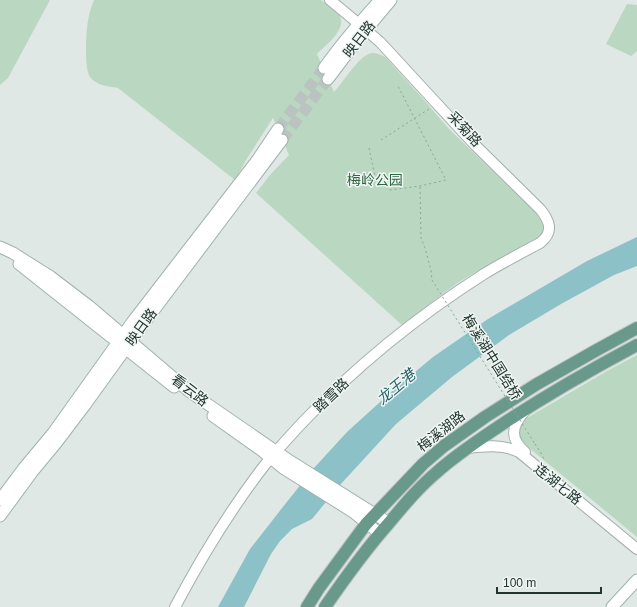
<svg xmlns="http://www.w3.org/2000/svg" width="637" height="607" viewBox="0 0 637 607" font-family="Helvetica,'Noto Sans SC',sans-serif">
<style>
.green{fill:#bad7c1}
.water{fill:#8cc1c7}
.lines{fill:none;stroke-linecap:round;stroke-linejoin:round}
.secondary-tunnel{stroke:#b9c4c0;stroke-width:11;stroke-dasharray:11 5.5;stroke-linecap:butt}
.tertiary-casing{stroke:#a3afaa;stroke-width:12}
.secondary-casing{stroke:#9fb3ab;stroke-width:13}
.primary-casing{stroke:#bdc3c1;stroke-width:14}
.path{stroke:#83a89b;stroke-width:1;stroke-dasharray:2 3;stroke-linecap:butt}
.tertiary{stroke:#fff;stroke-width:10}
.secondary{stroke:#fff;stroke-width:11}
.primary{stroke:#68998a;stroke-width:12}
.path-bridge{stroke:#83a89b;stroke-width:1;stroke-dasharray:2 3;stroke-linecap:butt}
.labels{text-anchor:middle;stroke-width:3;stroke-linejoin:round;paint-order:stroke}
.street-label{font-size:14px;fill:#223630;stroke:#eff5f2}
.park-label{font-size:14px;fill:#316844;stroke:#eff5f2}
.water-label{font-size:15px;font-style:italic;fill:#24616a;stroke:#eff5f2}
</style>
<rect width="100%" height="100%" fill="#dfe8e4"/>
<!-- green -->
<path class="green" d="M0 0H50L8 78 0 85Z
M94 0H321L339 14C348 29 327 44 317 54L334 92C343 83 360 53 373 53 377 53 381 55 385 57L425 101 448 128 536 213C540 218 546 225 543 232 539 243 517 250 507 255 490 264 473 273 456 284 438 297 420 311 402 325L256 193 270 175 289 155 273 118 246 160 235 180 118 88C108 86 97 86 90 77 84 68 86 32 88 21 89 14 91 7 94 0Z
M627 4 637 5V51L631 56 606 44Z
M637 355V537L528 447C517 438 515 427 527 418L607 371Z"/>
<!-- water -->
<path class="water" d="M637 237V266L614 275 561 304 509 335 452 377 396 424 340 485 312 519 292 529 280 541 271 554 244 607H218L250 549 286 503 314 468 347 432 390 393 433 357 488 319 587 261Z"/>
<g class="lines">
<!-- secondary-tunnel -->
<path class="secondary-tunnel" d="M278 129 324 68
M282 140 328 79"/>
<!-- tertiary casing -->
<g class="tertiary-casing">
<path id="tertiary" d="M524 412C511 427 510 439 525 452
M467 448C484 446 503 444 519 452L637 549
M175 607C201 558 230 510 264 466 276 451 289 437 302 423 356 366 418 316 484 274 502 263 521 253 540 243 554 232 550 221 540 209L475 145 380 42 359 24 330 0"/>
</g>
<!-- secondary casing -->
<g class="secondary-casing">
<path id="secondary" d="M324 68C341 44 360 22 380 0
M328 79 356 42 391 0
M0 247 13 253 51 277 89 306 190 392 290 461 389 523
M19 264 174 387
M213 416 261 450 283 468 353 512 379 533
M0 500 23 469 53 433 133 321 258 159 278 129
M0 516 33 471 57 442 85 405 142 326 282 140
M612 607 637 580"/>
</g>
<!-- primary casing -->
<g class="primary-casing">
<path id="primary" d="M307 607 319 588 366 524 423 464 444 446 485 417 537 384 595 351 637 328
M325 607C345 578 366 549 389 523 404 505 419 487 437 472 457 454 479 440 501 425 545 396 590 370 637 345"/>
</g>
<!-- path -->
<path class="path" d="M381 140 429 109
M369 148 376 181 390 190 420 186 446 180 398 86
M420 187 421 238 425 248 431 270 432 280
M535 444 541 453 545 461"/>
<!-- tertiary -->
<use href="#tertiary" class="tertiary"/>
<!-- secondary -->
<use href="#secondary" class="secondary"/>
<!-- primary -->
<use href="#primary" class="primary"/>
<!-- path-bridge -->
<path class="path-bridge" d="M432 280 535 444"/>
</g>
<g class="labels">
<!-- street labels -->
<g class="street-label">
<text transform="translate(359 39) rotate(-52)" y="5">映日路</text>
<text transform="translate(465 129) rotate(47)" y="5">采菊路</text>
<text transform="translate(141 327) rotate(-54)" y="5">映日路</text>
<text transform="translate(492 357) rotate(58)" y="5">梅溪湖中国结桥</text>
<text transform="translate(190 390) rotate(38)" y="5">看云路</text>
<text transform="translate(331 395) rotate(-44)" y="5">踏雪路</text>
<text transform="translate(441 431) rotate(-38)" y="5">梅溪湖路</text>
<text transform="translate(558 484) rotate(39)" y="5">连湖七路</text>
</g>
<!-- park labels -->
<g class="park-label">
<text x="375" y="185">梅岭公园</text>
</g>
<!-- water labels -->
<g class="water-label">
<text transform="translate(396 387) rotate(-40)" y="5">龙王港</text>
</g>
</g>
<!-- scale -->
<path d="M497 587v6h104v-6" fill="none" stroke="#223630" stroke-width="2"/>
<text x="503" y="587" font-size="12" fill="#223630" stroke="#eff5f2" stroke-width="3" paint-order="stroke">100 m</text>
</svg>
